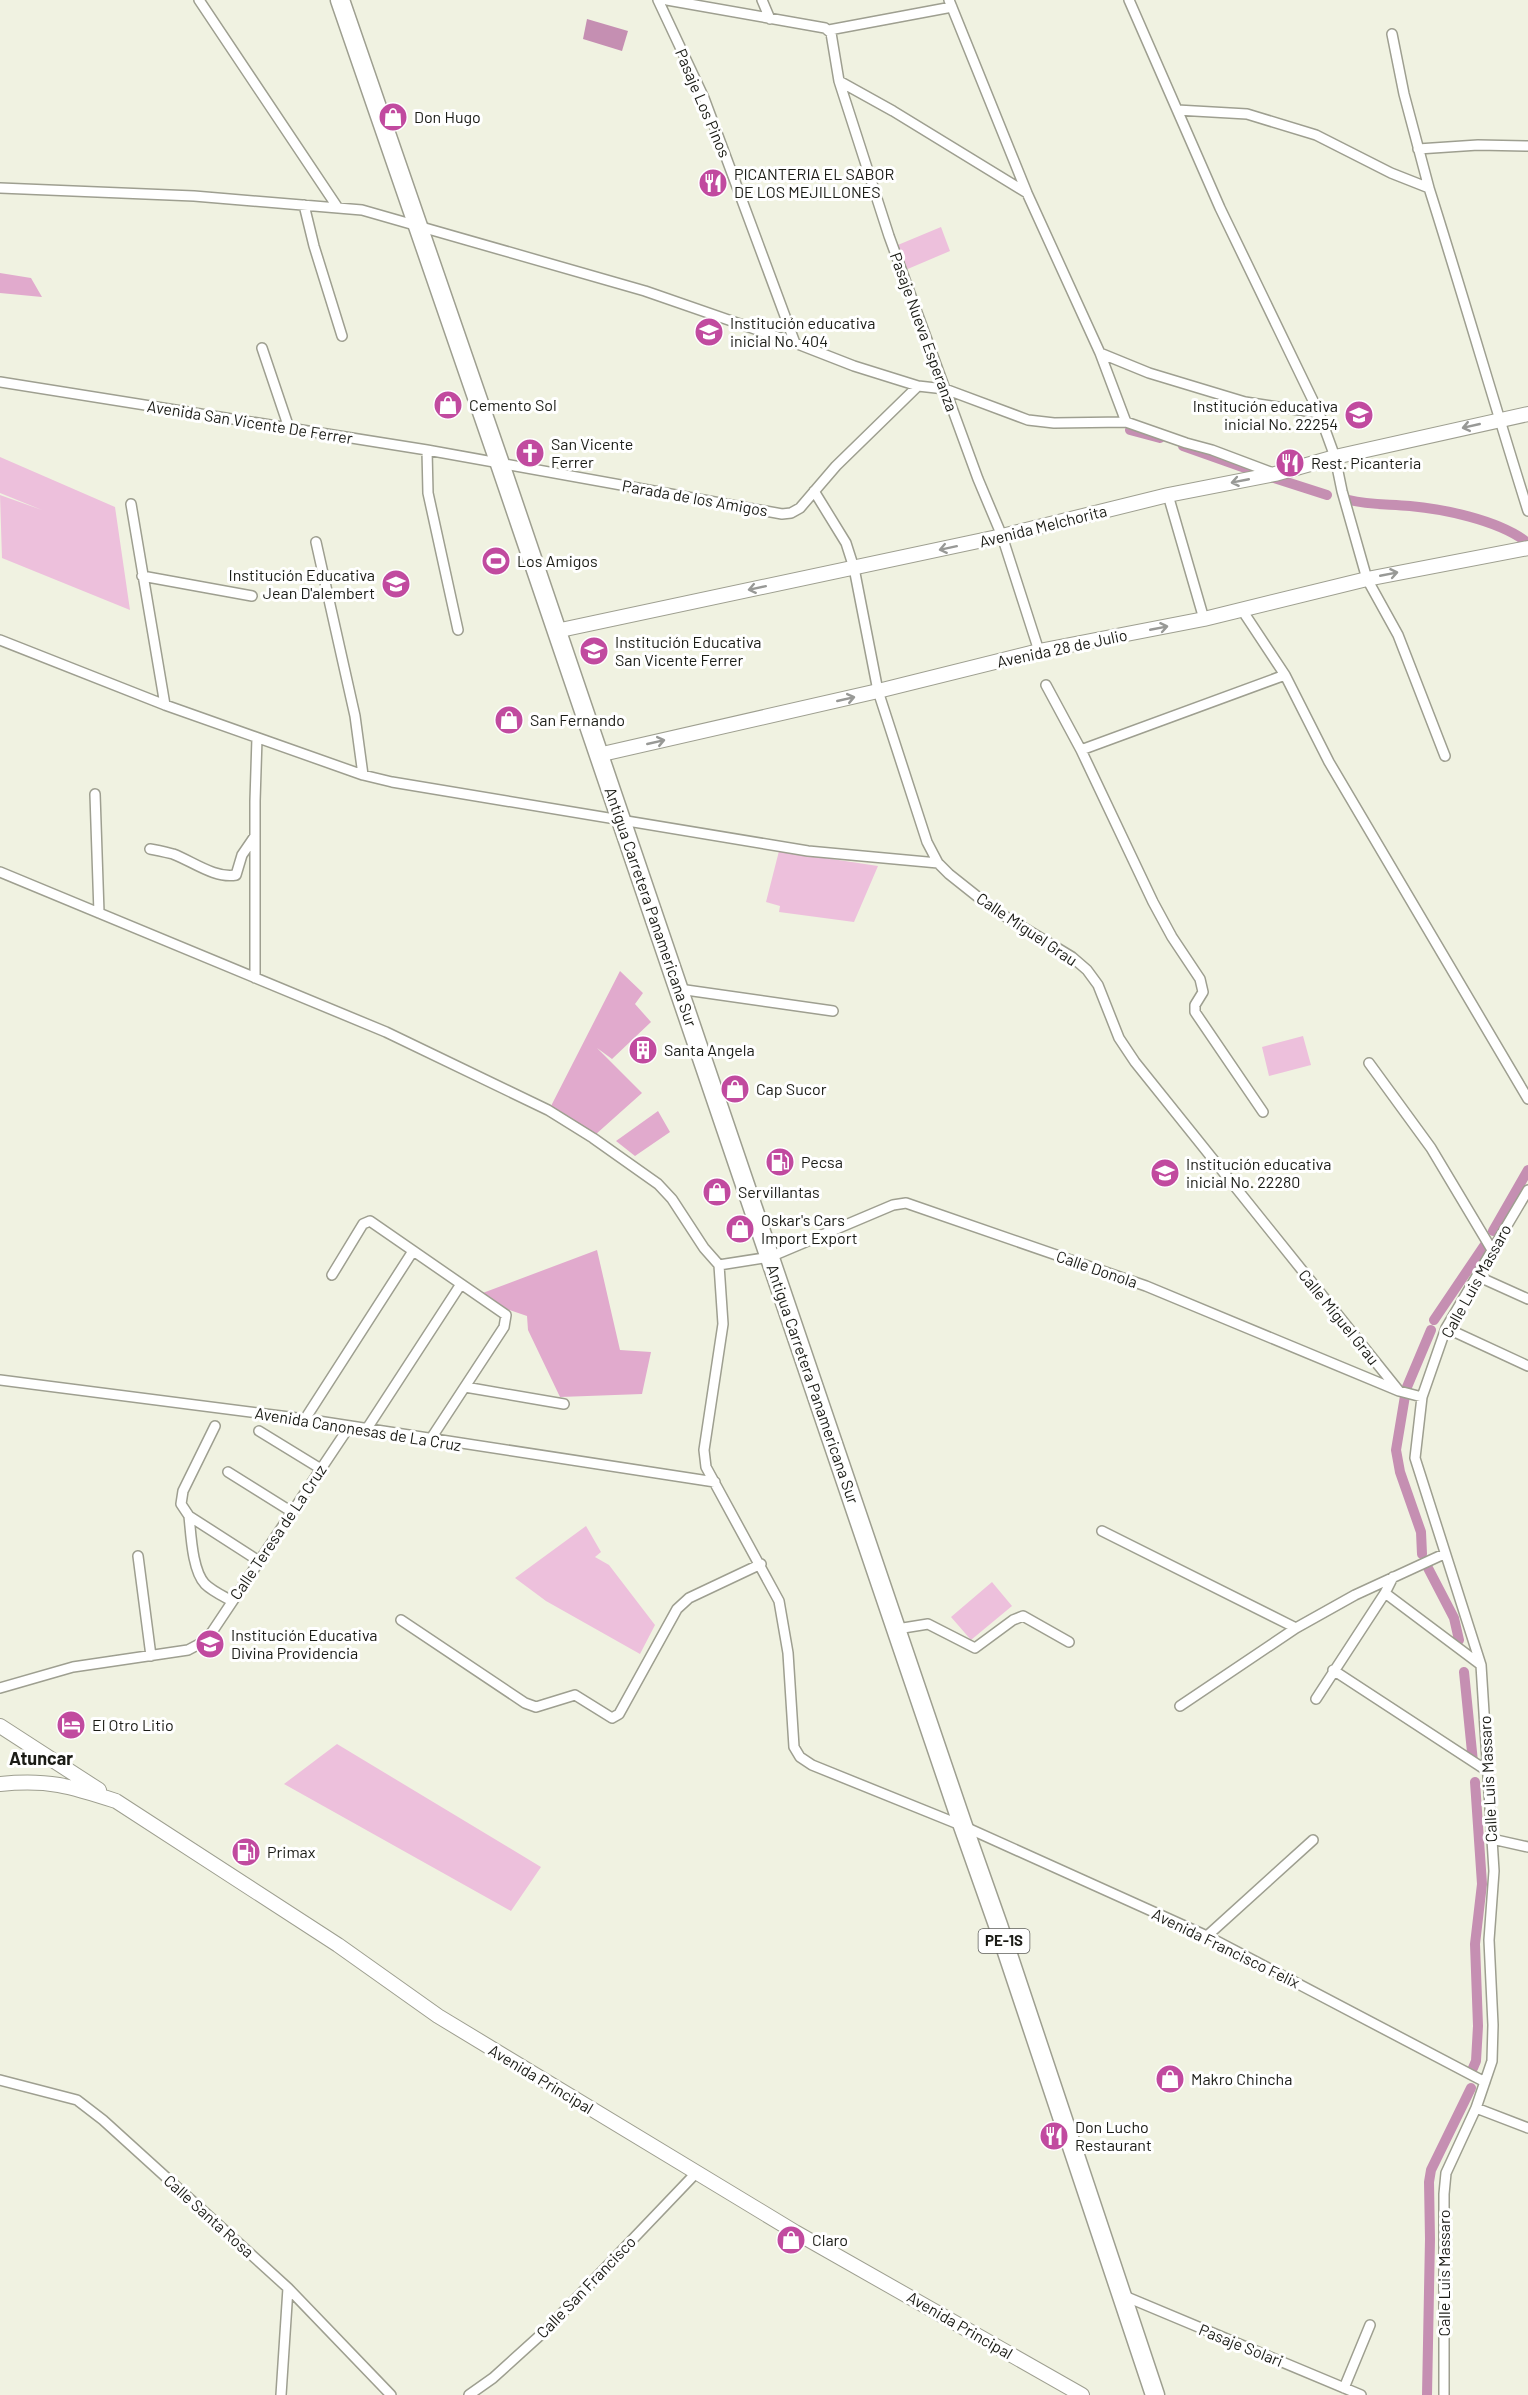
<svg xmlns="http://www.w3.org/2000/svg" width="1528" height="2395" viewBox="0 0 1528 2395" font-family="Barlow,sans-serif">
<style>
.green{fill:#edc0dc}
.forest{fill:#e1aacd}
.water{fill:#c58fb2}
.lines{fill:none;stroke-linecap:round;stroke-linejoin:round}
.canal{stroke:#c58fb2;stroke-width:10}
.street-casing{stroke:#9e9f90;stroke-width:12}
.secondary-casing{stroke:#9e9f90;stroke-width:16}
.highway-casing{stroke:#9e9f90;stroke-width:21}
.street{stroke:#fff;stroke-width:9}
.secondary{stroke:#fff;stroke-width:14}
.highway{stroke:#fff;stroke-width:18}
.oneway{stroke:#989996}
.labels{text-anchor:middle;stroke-width:6;stroke-linejoin:round;paint-order:stroke}
.shield{fill:#fff;stroke:#5f605c;stroke-width:1.5}
.shield-label{font-size:15px;font-weight:bold;fill:#1b1c16}
.street-label{font-size:16px;fill:#1b1c16;stroke:#fff}
.poi-label{font-size:16px;fill:#1b1c16;stroke:#fff;text-anchor:start}
.neighbourhood-label{font-size:18px;font-weight:bold;fill:#1b1c16;stroke:#fff}
</style>
<rect width="100%" height="100%" fill="#f0f2e1"/>
<!-- green -->
<path class="green" d="M941 227 950 251 903 271 893 247Z
M0 457 115 507 130 610 2 558 0 495 42 510 0 493Z
M779 851 878 866 854 922 779 912 780 906 766 902Z
M1303 1036 1311 1065 1269 1076 1262 1047Z
M586 1526 601 1552 595 1557 609 1565 655 1625 640 1654 546 1601 515 1578Z
M992 1582 1012 1606 971 1640 951 1617Z
M337 1744 541 1867 511 1911 284 1784Z"/>
<!-- forest -->
<path class="forest" d="M0 273 31 278 42 297 0 293Z
M620 971 643 993 635 1004 651 1022 612 1059 597 1048 642 1093 595 1135 551 1106Z
M658 1111 670 1132 635 1156 616 1141Z
M597 1250 620 1350 651 1352 642 1394 560 1397 528 1330 527 1316 472 1297Z"/>
<!-- water -->
<path class="water" d="M587 19 628 31 622 51 583 39Z"/>
<g class="lines">
<!-- canal -->
<path class="canal" d="M1130 430 1160 438
M1183 446 1248 469
M1274 478 1327 495
M1349 500C1369 505 1390 504 1410 506 1444 509 1496 520 1524 540
M1493 1231 1528 1170
M1434 1320 1484 1246
M1407 1387 1431 1330
M1405 1396 1396 1450 1400 1472 1421 1532 1422 1554
M1428 1568 1454 1618 1459 1640
M1464 1672 1473 1762
M1473 2068 1476 2061 1478 2026 1475 1944 1482 1884 1475 1782
M1427 2395 1430 2239 1429 2182 1431 2170 1471 2088"/>
<!-- street casing -->
<g class="street-casing">
<path id="street" d="M199 0 338 208
M658 0 704 98 795 343
M667 0 825 28 831 33 839 81 889 236 978 479 1002 536 1039 651
M762 0 770 19
M949 0 1027 193 1100 353 1126 422
M1129 0 1220 208 1319 413 1335 457 1342 491 1367 579 1398 635 1445 756
M829 30 952 7
M1392 34 1404 94 1429 188
M839 81 893 111 1027 193
M1177 110 1247 114 1316 135 1391 173 1429 188C1463 295 1494 403 1528 511
M1418 149 1478 145 1528 146
M0 188 194 196 362 210 645 291 795 343 854 366 918 386 945 389 1028 420 1054 423 1126 422 1186 443 1212 450 1273 473
M304 205 314 246 342 336
M262 348 289 428
M1100 353 1149 373 1245 402 1319 413
M0 382 427 450 782 514 791 513 800 508 836 466 918 386
M427 450 428 493 458 630
M814 491 846 543 854 568 878 691 927 842 938 863 949 874 993 909 1072 957 1087 970 1098 985 1119 1038 1135 1062 1399 1391
M1168 495 1204 619
M131 504 165 705
M316 542 355 716 363 775
M142 576 252 596
M1242 610 1285 675 1329 762 1528 1099
M0 640 165 705 363 775 392 782 808 851 938 863
M1046 685 1081 750 1153 902 1172 937 1200 979 1203 992 1195 1005V1012L1263 1112
M1081 750 1285 675
M95 794 99 913
M150 849C157 850 165 852 173 854 192 861 215 879 236 875L242 855 255 836
M0 872 386 1032 548 1110 593 1138 658 1184 672 1199 704 1248 719 1265
M255 978V801L257 738
M679 989 833 1011
M1369 1063 1431 1148 1492 1250
M719 1265 723 1324 704 1450 706 1467 779 1601 788 1653 794 1747 800 1757 812 1765 963 1826 1207 1936 1485 2082
M719 1265 770 1257 893 1205 906 1203 1146 1286 1399 1391 1422 1397
M332 1275 363 1224 370 1221 506 1315 504 1327 430 1440
M1477 1276 1528 1299
M1446 1328 1528 1366
M0 1380 305 1419 715 1482
M465 1387 564 1404
M305 1419 413 1251
M215 1426 183 1491 181 1504 189 1516 259 1561
M366 1430 461 1284
M259 1431 321 1469
M228 1472 292 1512
M189 1516C191 1534 192 1570 205 1584 212 1591 223 1596 232 1601
M1102 1531 1296 1628
M138 1556 151 1656
M1385 1593 1481 1665
M401 1620 525 1703 536 1707 575 1695 612 1718 619 1714 677 1609 689 1598 761 1564
M897 1629 928 1624 975 1648 1013 1620 1023 1616 1069 1642
M1333 1670 1489 1772
M0 1688 73 1667 188 1650 205 1641 212 1632 349 1427
M1316 1699 1385 1593 1393 1577
M1180 1706 1296 1628 1355 1595 1444 1554
M1492 1839 1528 1847
M1207 1936 1313 1840
M0 2080 77 2100 103 2120 288 2288 391 2395
M1476 2108 1528 2128
M1122 2295 1361 2395
M1344 2388 1370 2325
M281 2395 288 2288
M469 2395 493 2378 546 2330 696 2173
M1444 2395V2194L1446 2173 1476 2108 1492 2061 1493 2025 1489 1940 1494 1871 1481 1665 1415 1458 1422 1397 1446 1328 1528 1190"/>
</g>
<!-- secondary casing -->
<g class="secondary-casing">
<path id="secondary" d="M556 631 1002 536 1168 495 1275 474 1335 457 1528 414
M598 755 878 691 1039 651 1204 619 1367 579 1528 548
M0 1726 99 1790
M0 1784C48 1779 70 1786 116 1801L338 1945 438 2016 795 2232 1082 2395"/>
</g>
<!-- highway casing -->
<g class="highway-casing">
<path id="highway" d="M340 0 500 464 963 1826 998 1925 1155 2395"/>
</g>
<!-- street -->
<use href="#street" class="street"/>
<!-- secondary -->
<use href="#secondary" class="secondary"/>
<!-- highway -->
<use href="#highway" class="highway"/>
</g>
<!-- one-way arrows -->
<defs><path id="oneway-shaft" d="M-6 0H5M1.5-3L5.5 0L1.5 3" fill="none" stroke-width="1.6" stroke-linecap="round" stroke-linejoin="round" transform="scale(1.5)"/></defs>
<g class="oneway">
<use href="#oneway-shaft" transform="translate(1471 426) rotate(167)"/>
<use href="#oneway-shaft" transform="translate(1240 481) rotate(169)"/>
<use href="#oneway-shaft" transform="translate(948 548) rotate(168)"/>
<use href="#oneway-shaft" transform="translate(1389 574) rotate(-11)"/>
<use href="#oneway-shaft" transform="translate(757 588) rotate(168)"/>
<use href="#oneway-shaft" transform="translate(1159 628) rotate(-11)"/>
<use href="#oneway-shaft" transform="translate(846 699) rotate(-13)"/>
<use href="#oneway-shaft" transform="translate(656 742) rotate(-13)"/>
</g>
<!-- icons -->
<defs>
<g id="shop-disc" transform="scale(1.5)"><circle r="9.5" fill="#c14a9f" stroke="#fff"/><path d="M-5-2.5h2.3a2.7 3.5 0 0 1 5.4 0H5L5.5 6h-11ZM-1.5-2.5h3a1.5 2.3 0 0 0-3 0Z" fill="#fff"/></g>
<g id="restaurant-disc" transform="scale(1.5)"><circle r="9.5" fill="#c14a9f" stroke="#fff"/><path d="M-5-6h1v4h1v-4h1v4h1v-4h1v5L-1.5 .5V6h-2V.5L-5-1ZM5-6V6H3V1.5H1.5Q1.5-4 5-6Z" fill="#fff"/></g>
<g id="school-disc" transform="scale(1.5)"><circle r="9.5" fill="#c14a9f" stroke="#fff"/><path d="M0-5L7-2L0 1L-7-2ZM-4 1L0 2.5L4 1V4Q0 6-4 4Z" fill="#fff"/></g>
<g id="church-disc" transform="scale(1.5)"><circle r="9.5" fill="#c14a9f" stroke="#fff"/><path d="M-1.2-6h2.4v3.5h3.3v2.4h-3.3V6h-2.4V-.1h-3.3v-2.4h3.3Z" fill="#fff"/></g>
<g id="stadium-disc" transform="scale(1.5)"><circle r="9.5" fill="#c14a9f" stroke="#fff"/><path d="M0-5a6.5 5 0 1 0 0 10a6.5 5 0 1 0 0-10ZM-3.5-1.8h7v3.6h-7Z" fill="#fff"/></g>
<g id="building-disc" transform="scale(1.5)"><circle r="9.5" fill="#c14a9f" stroke="#fff"/><path d="M-4-6H4V6H1V3H-1V6H-4ZM-2.5-4.3h1.7v1.8h-1.7ZM.8-4.3h1.7v1.8H.8ZM-2.5-1h1.7V.8h-1.7ZM.8-1h1.7V.8H.8Z" fill="#fff"/></g>
<g id="fuel-disc" transform="scale(1.5)"><circle r="9.5" fill="#c14a9f" stroke="#fff"/><path d="M-5.5-6h7V0h2V4h1.3V-2.5L3-4.5l.8-.8L6-3V5H2.5V1h-1V6h-7ZM-4.2-4.7v3.2H.2V-4.7Z" fill="#fff"/></g>
<g id="hotel-disc" transform="scale(1.5)"><circle r="9.5" fill="#c14a9f" stroke="#fff"/><path d="M-6-4.5h1.5V1H6V5H4.5V3h-9V5H-6ZM-4 0a1.8 1.8 0 1 1 3.6 0ZM.5 0V-2.5h3Q6-2.5 6 0Z" fill="#fff"/></g>
</defs>
<g fill-rule="evenodd">
<use href="#shop-disc" x="393" y="117"/>
<use href="#restaurant-disc" x="713" y="183"/>
<use href="#school-disc" x="709" y="332"/>
<use href="#shop-disc" x="448" y="405"/>
<use href="#school-disc" x="1359" y="415"/>
<use href="#church-disc" x="530" y="453"/>
<use href="#restaurant-disc" x="1290" y="463"/>
<use href="#stadium-disc" x="496" y="561"/>
<use href="#school-disc" x="396" y="584"/>
<use href="#school-disc" x="594" y="651"/>
<use href="#shop-disc" x="509" y="720"/>
<use href="#building-disc" x="643" y="1050"/>
<use href="#shop-disc" x="735" y="1089"/>
<use href="#fuel-disc" x="780" y="1162"/>
<use href="#school-disc" x="1165" y="1173"/>
<use href="#shop-disc" x="717" y="1192"/>
<use href="#shop-disc" x="740" y="1229"/>
<use href="#school-disc" x="210" y="1644"/>
<use href="#hotel-disc" x="71" y="1725"/>
<use href="#fuel-disc" x="246" y="1852"/>
<use href="#shop-disc" x="1170" y="2079"/>
<use href="#restaurant-disc" x="1054" y="2136"/>
<use href="#shop-disc" x="791" y="2240"/>
</g>
<g class="labels">
<!-- shield labels -->
<rect class="shield" x="978.5" y="1929" width="51" height="24" rx="4.5"/>
<g class="shield-label">
<text x="1004" y="1946">PE-1S</text>
</g>
<!-- street labels -->
<g class="street-label">
<text transform="translate(703 103) rotate(67)" y="6">Pasaje Los Pinos</text>
<text transform="translate(924 332) rotate(70)" y="6">Pasaje Nueva Esperanza</text>
<text transform="translate(250 422) rotate(9)" y="6">Avenida San Vicente De Ferrer</text>
<text transform="translate(695 498) rotate(10)" y="6">Parada de los Amigos</text>
<text transform="translate(1043 526) rotate(-14)" y="6">Avenida Melchorita</text>
<text transform="translate(1062 648) rotate(-12)" y="6">Avenida 28 de Julio</text>
<text transform="translate(651 907) rotate(71)" y="6">Antigua Carretera Panamericana Sur</text>
<text transform="translate(1027 929) rotate(34)" y="6">Calle Miguel Grau</text>
<text transform="translate(1097 1269) rotate(19)" y="6">Calle Donola</text>
<text transform="translate(1476 1281) rotate(-61)" y="6">Calle Luis Massaro</text>
<text transform="translate(1339 1317) rotate(51)" y="6">Calle Miguel Grau</text>
<text transform="translate(813 1384) rotate(71)" y="6">Antigua Carretera Panamericana Sur</text>
<text transform="translate(358 1429) rotate(9)" y="6">Avenida Canonesas de La Cruz</text>
<text transform="translate(278 1532) rotate(-56)" y="6">Calle Teresa de La Cruz</text>
<text transform="translate(1488 1779) rotate(-93)" y="6">Calle Luis Massaro</text>
<text transform="translate(1226 1948) rotate(26)" y="6">Avenida Francisco Felix</text>
<text transform="translate(541 2079) rotate(31)" y="6">Avenida Principal</text>
<text transform="translate(209 2216) rotate(42)" y="6">Calle Santa Rosa</text>
<text transform="translate(1444 2273) rotate(-90)" y="6">Calle Luis Massaro</text>
<text transform="translate(586 2287) rotate(-46)" y="6">Calle San Francisco</text>
<text transform="translate(960 2325) rotate(30)" y="6">Avenida Principal</text>
<text transform="translate(1241 2345) rotate(22)" y="6">Pasaje Solari</text>
</g>
<!-- poi labels -->
<g class="poi-label">
<text x="414" y="123">Don Hugo</text>
<text x="734" y="180">PICANTERIA EL SABOR<tspan x="734" dy="18">DE LOS MEJILLONES</tspan></text>
<text x="730" y="329">Institución educativa<tspan x="730" dy="18">inicial No. 404</tspan></text>
<text x="469" y="411">Cemento Sol</text>
<text x="1338" y="412" text-anchor="end">Institución educativa<tspan x="1338" dy="18">inicial No. 22254</tspan></text>
<text x="551" y="450">San Vicente<tspan x="551" dy="18">Ferrer</tspan></text>
<text x="1311" y="469">Rest. Picanteria</text>
<text x="517" y="567">Los Amigos</text>
<text x="375" y="581" text-anchor="end">Institución Educativa<tspan x="375" dy="18">Jean D'alembert</tspan></text>
<text x="615" y="648">Institución Educativa<tspan x="615" dy="18">San Vicente Ferrer</tspan></text>
<text x="530" y="726">San Fernando</text>
<text x="664" y="1056">Santa Angela</text>
<text x="756" y="1095">Cap Sucor</text>
<text x="801" y="1168">Pecsa</text>
<text x="1186" y="1170">Institución educativa<tspan x="1186" dy="18">inicial No. 22280</tspan></text>
<text x="738" y="1198">Servillantas</text>
<text x="761" y="1226">Oskar's Cars<tspan x="761" dy="18">Import Export</tspan></text>
<text x="231" y="1641">Institución Educativa<tspan x="231" dy="18">Divina Providencia</tspan></text>
<text x="92" y="1731">El Otro Litio</text>
<text x="267" y="1858">Primax</text>
<text x="1191" y="2085">Makro Chincha</text>
<text x="1075" y="2133">Don Lucho<tspan x="1075" dy="18">Restaurant</tspan></text>
<text x="812" y="2246">Claro</text>
</g>
<!-- neighbourhood labels -->
<g class="neighbourhood-label">
<text x="41" y="1765">Atuncar</text>
</g>
</g>
</svg>
